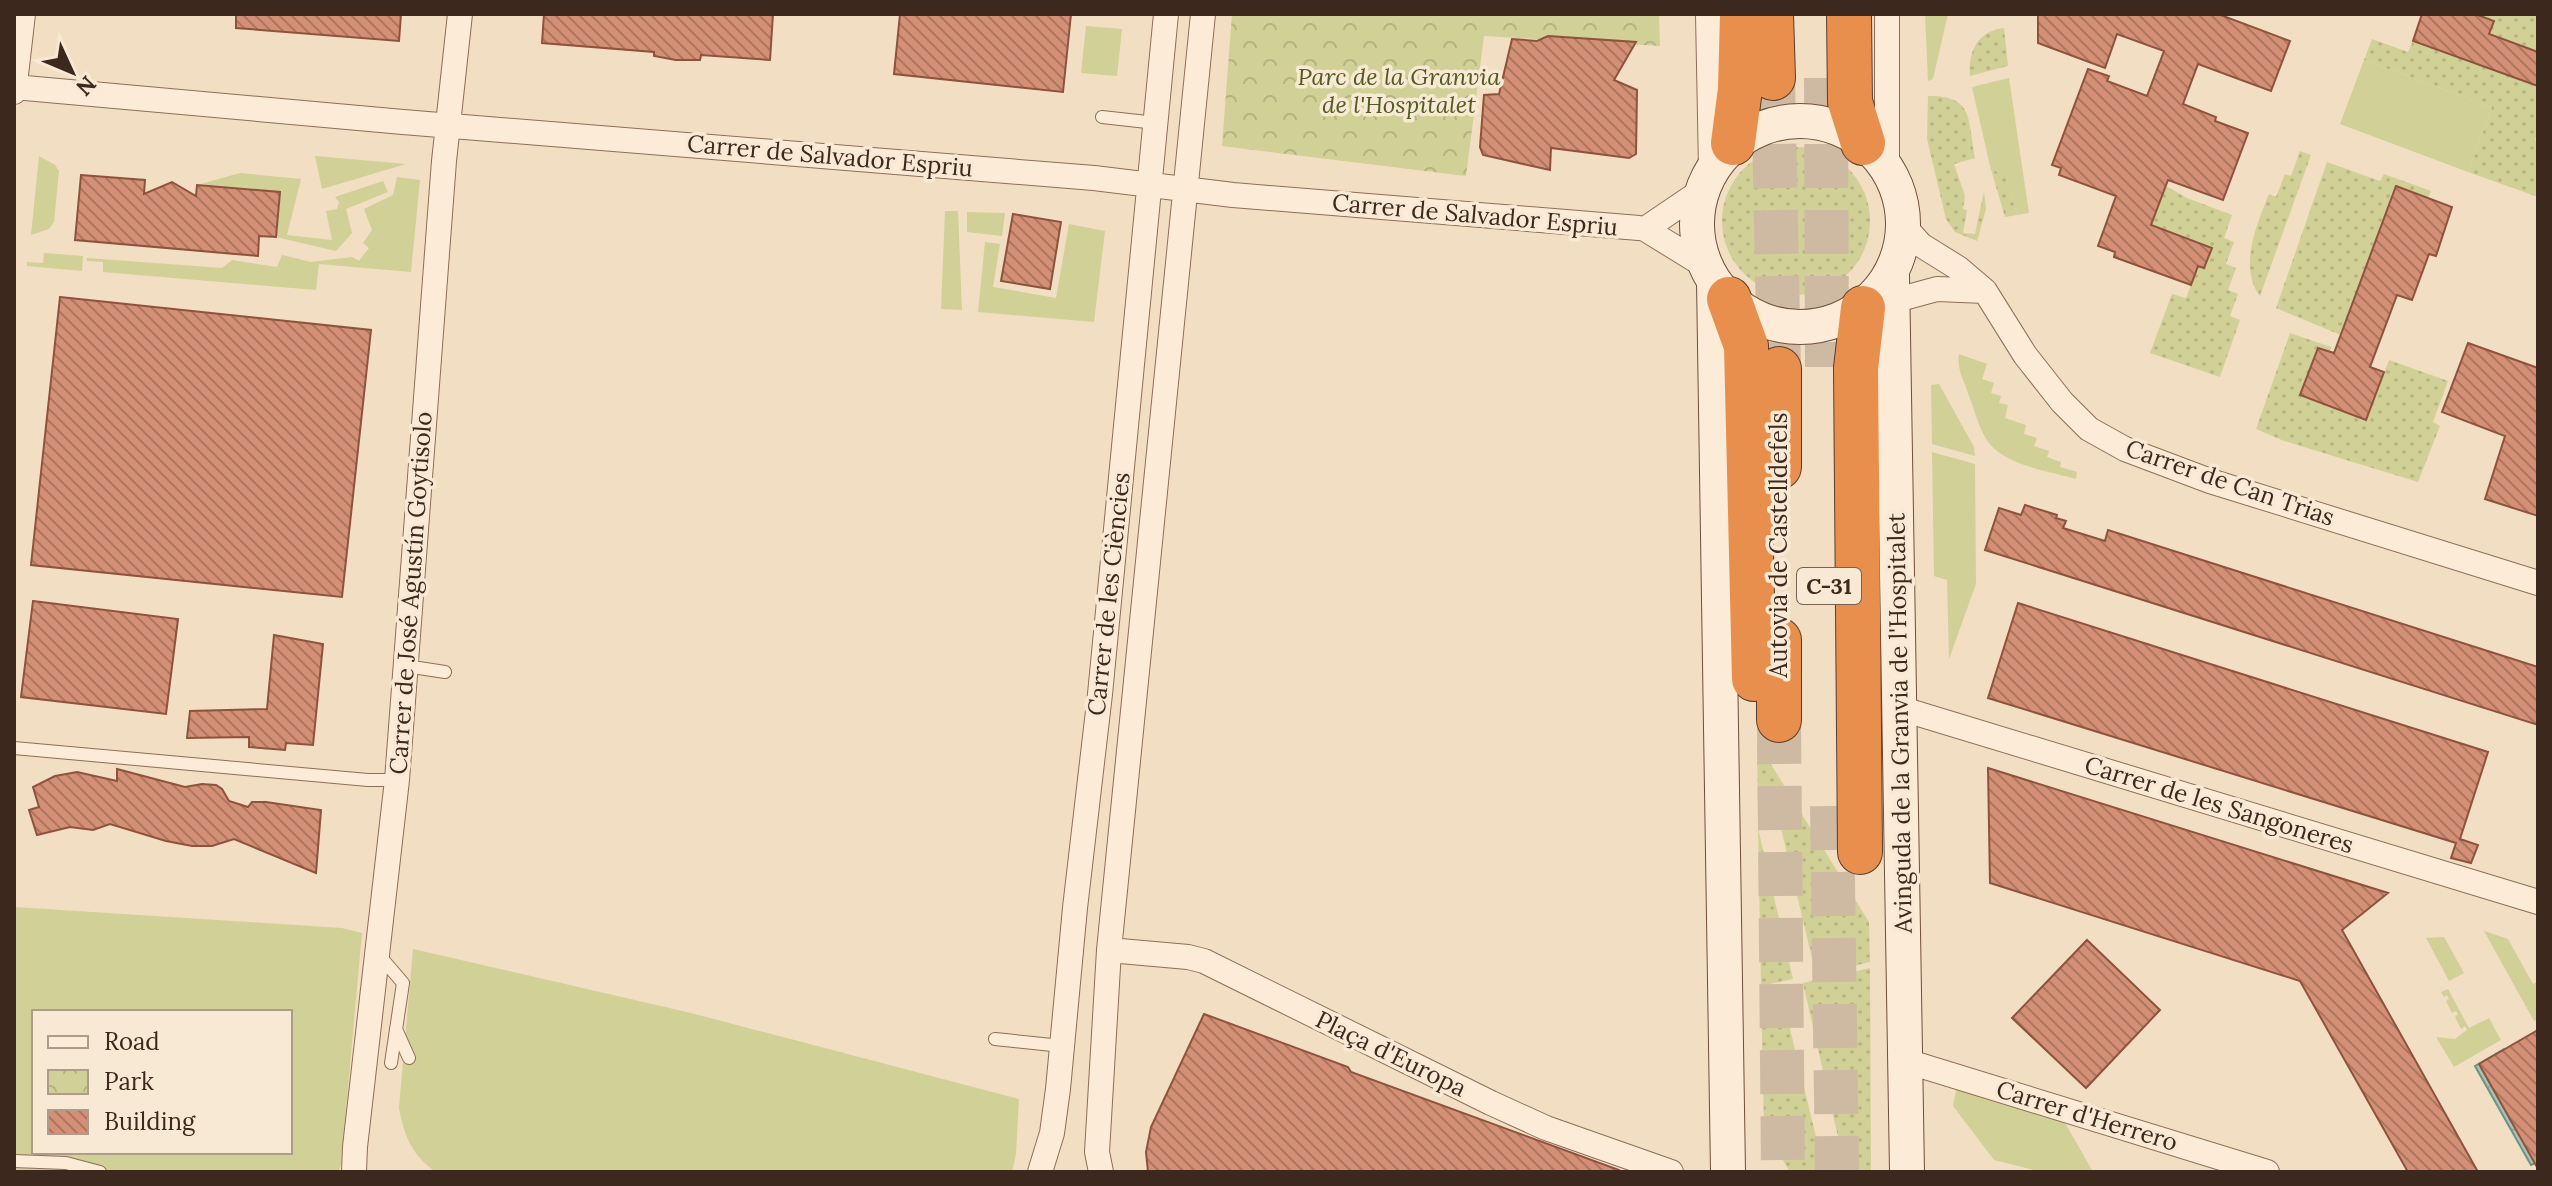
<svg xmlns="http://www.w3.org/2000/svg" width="2552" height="1186" viewBox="0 0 2552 1186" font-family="Lora,serif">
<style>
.grass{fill:#d1d096;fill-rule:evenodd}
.park{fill:url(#park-crowns)}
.garden{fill:url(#garden-dots)}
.water{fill:url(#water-ripples);stroke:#6b9484;stroke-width:2}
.building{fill:url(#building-back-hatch);stroke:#8f523c;stroke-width:2}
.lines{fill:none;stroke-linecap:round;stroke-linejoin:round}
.motorway-tunnel{stroke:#cebaa2;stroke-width:44;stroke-dasharray:44 22;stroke-linecap:butt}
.service-casing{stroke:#8e6d58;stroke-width:14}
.minor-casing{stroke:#8e6d58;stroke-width:26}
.secondary-casing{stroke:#704e3b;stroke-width:36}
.motorway-casing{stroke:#5c3c2c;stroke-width:46}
.service{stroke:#fcecd7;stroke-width:12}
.minor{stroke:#fcecd7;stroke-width:24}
.secondary{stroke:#fcecd7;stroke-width:34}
.motorway{stroke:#e88f4d;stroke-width:44}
.labels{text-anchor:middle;stroke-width:7;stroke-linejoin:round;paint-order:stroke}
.shield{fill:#f8e9d4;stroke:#756254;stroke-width:2}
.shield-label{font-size:22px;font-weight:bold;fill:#3d281d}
.park-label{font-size:24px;font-style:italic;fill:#545b22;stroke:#f8e9d4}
.street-label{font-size:24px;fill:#3d281d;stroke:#f8e9d4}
</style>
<defs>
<pattern id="park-crowns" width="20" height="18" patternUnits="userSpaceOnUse" patternTransform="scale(2)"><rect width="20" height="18" fill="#d1d096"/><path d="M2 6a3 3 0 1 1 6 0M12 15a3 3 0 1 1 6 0" fill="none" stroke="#b4b381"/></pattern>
<pattern id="garden-dots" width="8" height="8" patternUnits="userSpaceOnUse" patternTransform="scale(2)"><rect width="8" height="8" fill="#d1d096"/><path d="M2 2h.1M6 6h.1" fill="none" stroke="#b4b381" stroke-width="1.8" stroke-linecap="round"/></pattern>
<pattern id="water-ripples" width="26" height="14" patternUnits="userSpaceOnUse" patternTransform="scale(2)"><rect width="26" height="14" fill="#a6c4b7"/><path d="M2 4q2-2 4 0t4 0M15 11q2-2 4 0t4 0" fill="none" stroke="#90a89d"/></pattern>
<pattern id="building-back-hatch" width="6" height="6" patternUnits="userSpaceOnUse" patternTransform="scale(2)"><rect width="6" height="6" fill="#d39076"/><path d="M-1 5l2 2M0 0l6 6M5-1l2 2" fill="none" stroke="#ac7660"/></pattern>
</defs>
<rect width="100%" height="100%" fill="#f2dec3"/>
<!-- grass -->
<path class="grass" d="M1925 14H1948L1933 79 1928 81Z
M1086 26 1122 29 1117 76 1081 73Z
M2364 60 2492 107 2468 172 2340 124Z
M2009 78 2029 213 2017 215 2005 168 1999 175 1990 166 1972 87Z
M39 156 55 165 59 171 54 222 49 229 31 235Z
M315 156 406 164 322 189Z
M240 173 301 179 287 235 332 240 326 211 337 209 339 202 335 197 383 181 388 192 346 209 352 233 336 251 276 237 279 192 197 185Z
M397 177 420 180 411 272 319 264 316 290 103 272V262L87 261V258L222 268 232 260 277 267 282 255 311 262 352 257 359 261 369 248 363 243 372 230 364 209 393 195Z
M945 211H958L962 310 941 309Z
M967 212 1005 213 1002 236 967 232Z
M1069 224 1105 231 1094 322 978 312 985 242 1000 244 993 287 1056 298Z
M44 253 83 256 82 271 27 266V262L43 263Z
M1959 354 1987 364 1982 379 1994 383 1991 393 2001 396 1999 403 2008 405 2005 418 2026 425 2024 434 2037 438 2034 446 2049 451 2047 457 2061 462 2060 467 2077 472 2076 479C2049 471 2007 466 1989 443 1979 430 1975 411 1969 396 1965 383 1956 368 1959 354Z
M1939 384 1974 447 1975 456 1932 444 1931 385Z
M1932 452 1975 464 1976 584 1949 659 1947 580 1934 576Z
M14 907 342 928 362 933 341 1165 338 1172H14ZM34 1012H290V1152H34Z
M2484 931 2508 939 2533 984 2537 982 2538 1019 2534 1021Z
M2444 937 2464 973 2449 981 2426 938Z
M413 949 691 1013 1019 1099 1016 1154 1012 1172H436C412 1156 404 1135 399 1108Z
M2448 989 2469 1028 2489 1018 2501 1040 2454 1067 2436 1037 2455 1039 2467 1030 2465 1026 2461 1029 2455 1017 2458 1014 2456 1011 2452 1013 2446 1001 2449 999 2447 995 2444 997 2441 992Z
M1957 1086 2064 1121 2093 1172H2042L1994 1160 1953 1106Z"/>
<!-- park -->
<path class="park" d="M1232 14H1659L1660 46 1484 36 1466 176 1222 146Z"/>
<!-- garden -->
<path class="garden" d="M2475 14H2538V52L2489 34 2494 21Z
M2004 28 2008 66 1970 76C1968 51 1978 31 2004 28Z
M2372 39 2408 52 2413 41 2538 86V131L2535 140 2538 142V197L2468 172 2492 107 2364 60Z
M1928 96C1974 95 1968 120 1975 158L1954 164 1965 196 1963 209 1967 210 1963 233 1975 234 1984 191 1986 209 1977 241 1955 232 1946 219 1927 139Z
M1722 221a74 74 0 1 1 148 0a74 74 0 1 1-148 0Z
M2300 151 2311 155 2260 296C2238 267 2257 224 2269 194L2276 197 2285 174 2291 176Z
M2327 162 2380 181 2384 174 2431 191 2428 198 2396 186 2343 328V336L2276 308Z
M1990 166 1999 174 2005 167 2017 215 2005 217Z
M2166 186 2187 198 2232 215 2224 238 2234 242 2226 264 2236 268 2228 290 2238 294 2230 316 2240 320 2220 377 2150 353 2172 294 2186 298 2198 266 2204 268 2212 248 2151 225Z
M2290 333 2331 347 2330 352 2318 348 2300 395 2366 419 2389 360 2448 381 2433 422 2440 426 2418 482 2284 441 2256 429Z
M1757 742 1869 922 1870 962 1816 975 1780 824 1770 813 1758 812Z
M1758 828 1793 979 1761 986Z
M1870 968 1871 1172H1846L1803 983Z
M1780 987 1817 1141 1825 1150 1835 1151 1840 1172H1790L1764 1129 1761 991Z"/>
<!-- water -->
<path class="water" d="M2504 1049 2511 1061 2538 1162 2531 1165 2475 1066Z"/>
<!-- building -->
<path class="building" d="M236 14H401L399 41 236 28Z
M544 14H773L770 60 701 55 700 60H676L654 56V52L542 43Z
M900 14H1071L1063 92 894 74Z
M2038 14H2218L2290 41 2271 91 2198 64 2183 104 2216 117 2215 121 2248 133 2223 200 2168 180 2151 225 2212 248 2204 268 2198 266 2191 285 2114 257 2115 252 2098 246 2116 196 2059 175 2061 168 2052 165 2088 69 2109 76 2107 81 2147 96 2164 51 2117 34 2105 68 2038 43Z
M2422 14H2475L2494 21 2489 34 2538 52V86L2413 41Z
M1548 36 1636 42 1614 80 1637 90 1636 154 1629 158 1551 148 1550 170 1483 155 1480 147 1484 95 1499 94 1512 39 1537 41Z
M81 175 145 180 144 194 172 182 196 196 197 185 280 192 276 237 259 236 258 256 75 240Z
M2396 186 2452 207 2436 256 2429 254 2412 300 2397 295 2370 367 2384 372 2366 420 2300 395 2318 348 2334 353Z
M1013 214 1061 222 1050 289 1001 281Z
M60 297 371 330 342 597 31 565Z
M2468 343 2538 368V516L2485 499 2505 436 2442 412Z
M2025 505 2057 515 2056 518 2066 521 2063 528 2105 541 2108 530 2538 667V725L1985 550 1999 508 2021 515Z
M33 601 178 619 166 714 21 697Z
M2018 603 2488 752 2460 839 2478 845 2471 863 2451 858 2456 843 1988 698Z
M274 635 323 644 313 745 286 743 285 750 249 747V737L187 738 190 711 267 709Z
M1988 768 2388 893 2342 930 2478 1172H2408L2300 981 1990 883Z
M117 769 185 787 202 784 216 785 222 789 229 801 248 807 252 802H266L321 810 316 873 234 839 212 846H192L166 841 110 824 93 830 70 827 37 835 29 810 39 807 33 787 55 776 77 772 117 781Z
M2087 940 2160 1010 2086 1088 2012 1018Z
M1204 1014 1348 1067 1351 1072 1619 1170 1618 1172H1148L1146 1152 1151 1127Z
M2538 1030V1169L2479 1064Z"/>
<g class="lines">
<!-- motorway-tunnel -->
<path class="motorway-tunnel" d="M1773 78 1779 369
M1826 78 1827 367
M1779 720 1783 1172
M1832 806 1837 1172"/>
<!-- service casing -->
<g class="service-casing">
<path id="service" d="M1102 117 1156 123
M406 666 445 672
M14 748 368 780H397
M379 955 403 983 391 1063
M396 1029 409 1058
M995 1039 1062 1046
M14 1161 66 1163 100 1172"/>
</g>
<!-- minor casing -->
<g class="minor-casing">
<path id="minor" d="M1708 14 1711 169
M14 87 403 122 1094 178 1233 195 1639 228 1645 229 1705 266
M14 92 23 14
M1887 171V14
M1903 225 1921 245 1958 268 1985 291 2025 355 2062 402 2089 429 2125 449 2210 481 2538 583
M1645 229 1701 191
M1878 305 1937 289 1985 291
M1899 708 2538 902
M1109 950 1188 957 1204 961 1491 1103 1546 1128 1671 1172
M1906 1061 2267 1172
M354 1172 355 1147 397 780 444 161 460 14
M1040 1172 1052 1133 1058 1089 1075 908 1100 694 1166 14
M1101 1172 1097 1152 1109 950 1203 14"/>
</g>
<!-- secondary casing -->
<g class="secondary-casing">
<path id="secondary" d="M1697 224a103 103 0 1 1 206 0a103 103 0 1 1-206 0Z
M1892 275 1907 1172
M1714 281 1728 1172"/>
</g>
<!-- motorway casing -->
<g class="motorway-casing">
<path id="motorway" d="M1771 14 1773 78
M1849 14 1850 102 1863 143
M1733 143 1740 89 1742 14
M1729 299 1746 346 1754 679
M1779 467V369
M1779 640V720
M1860 852 1856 368 1863 308"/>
</g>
<!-- service -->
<use href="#service" class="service"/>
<!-- minor -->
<use href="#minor" class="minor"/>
<!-- secondary -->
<use href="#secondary" class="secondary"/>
<!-- motorway -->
<use href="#motorway" class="motorway"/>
</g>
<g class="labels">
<!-- shield labels -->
<rect class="shield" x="1797" y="568" width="64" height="36" rx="6"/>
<g class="shield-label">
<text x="1829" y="594">C-31</text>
</g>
<!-- park labels -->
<g class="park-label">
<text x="1399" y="85">Parc de la Granvia<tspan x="1399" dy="28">de l'Hospitalet</tspan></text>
</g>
<!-- street labels -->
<g class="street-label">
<text transform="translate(830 156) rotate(5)" y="8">Carrer de Salvador Espriu</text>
<text transform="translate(1475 215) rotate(5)" y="8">Carrer de Salvador Espriu</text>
<text transform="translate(2230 483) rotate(19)" y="8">Carrer de Can Trias</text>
<text transform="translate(1779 545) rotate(-90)" y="8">Autovia de Castelldefels</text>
<text transform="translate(411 593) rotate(-86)" y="8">Carrer de José Agustín Goytisolo</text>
<text transform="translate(1109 594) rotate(-84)" y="8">Carrer de les Ciències</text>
<text transform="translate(1900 723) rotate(-91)" y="8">Avinguda de la Granvia de l'Hospitalet</text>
<text transform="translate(2219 805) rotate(17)" y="8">Carrer de les Sangoneres</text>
<text transform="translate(1391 1054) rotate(26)" y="8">Plaça d'Europa</text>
<text transform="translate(2087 1116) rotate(17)" y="8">Carrer d'Herrero</text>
</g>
</g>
<!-- border -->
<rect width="2552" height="1186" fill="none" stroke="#3d281d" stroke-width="32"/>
<!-- legend -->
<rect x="32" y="1010" width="260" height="144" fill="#f8e9d4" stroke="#ad9c8b" stroke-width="2"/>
<rect x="48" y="1036" width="40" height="12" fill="#fcecd7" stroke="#ad9c8b" stroke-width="2"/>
<text x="104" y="1050" font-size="24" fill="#3d281d">Road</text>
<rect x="48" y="1070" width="40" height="24" fill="url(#park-crowns)" stroke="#ad9c8b" stroke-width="2"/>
<text x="104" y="1090" font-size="24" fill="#3d281d">Park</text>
<rect x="48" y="1110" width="40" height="24" fill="url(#building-back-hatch)" stroke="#ad9c8b" stroke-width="2"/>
<text x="104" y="1130" font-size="24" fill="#3d281d">Building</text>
<!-- north arrow -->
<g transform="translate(72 72) rotate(134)" stroke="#f8e9d4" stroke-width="6" paint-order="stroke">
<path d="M0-6L14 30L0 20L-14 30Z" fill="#3d281d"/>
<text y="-12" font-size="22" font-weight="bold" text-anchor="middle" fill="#3d281d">N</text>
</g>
</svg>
